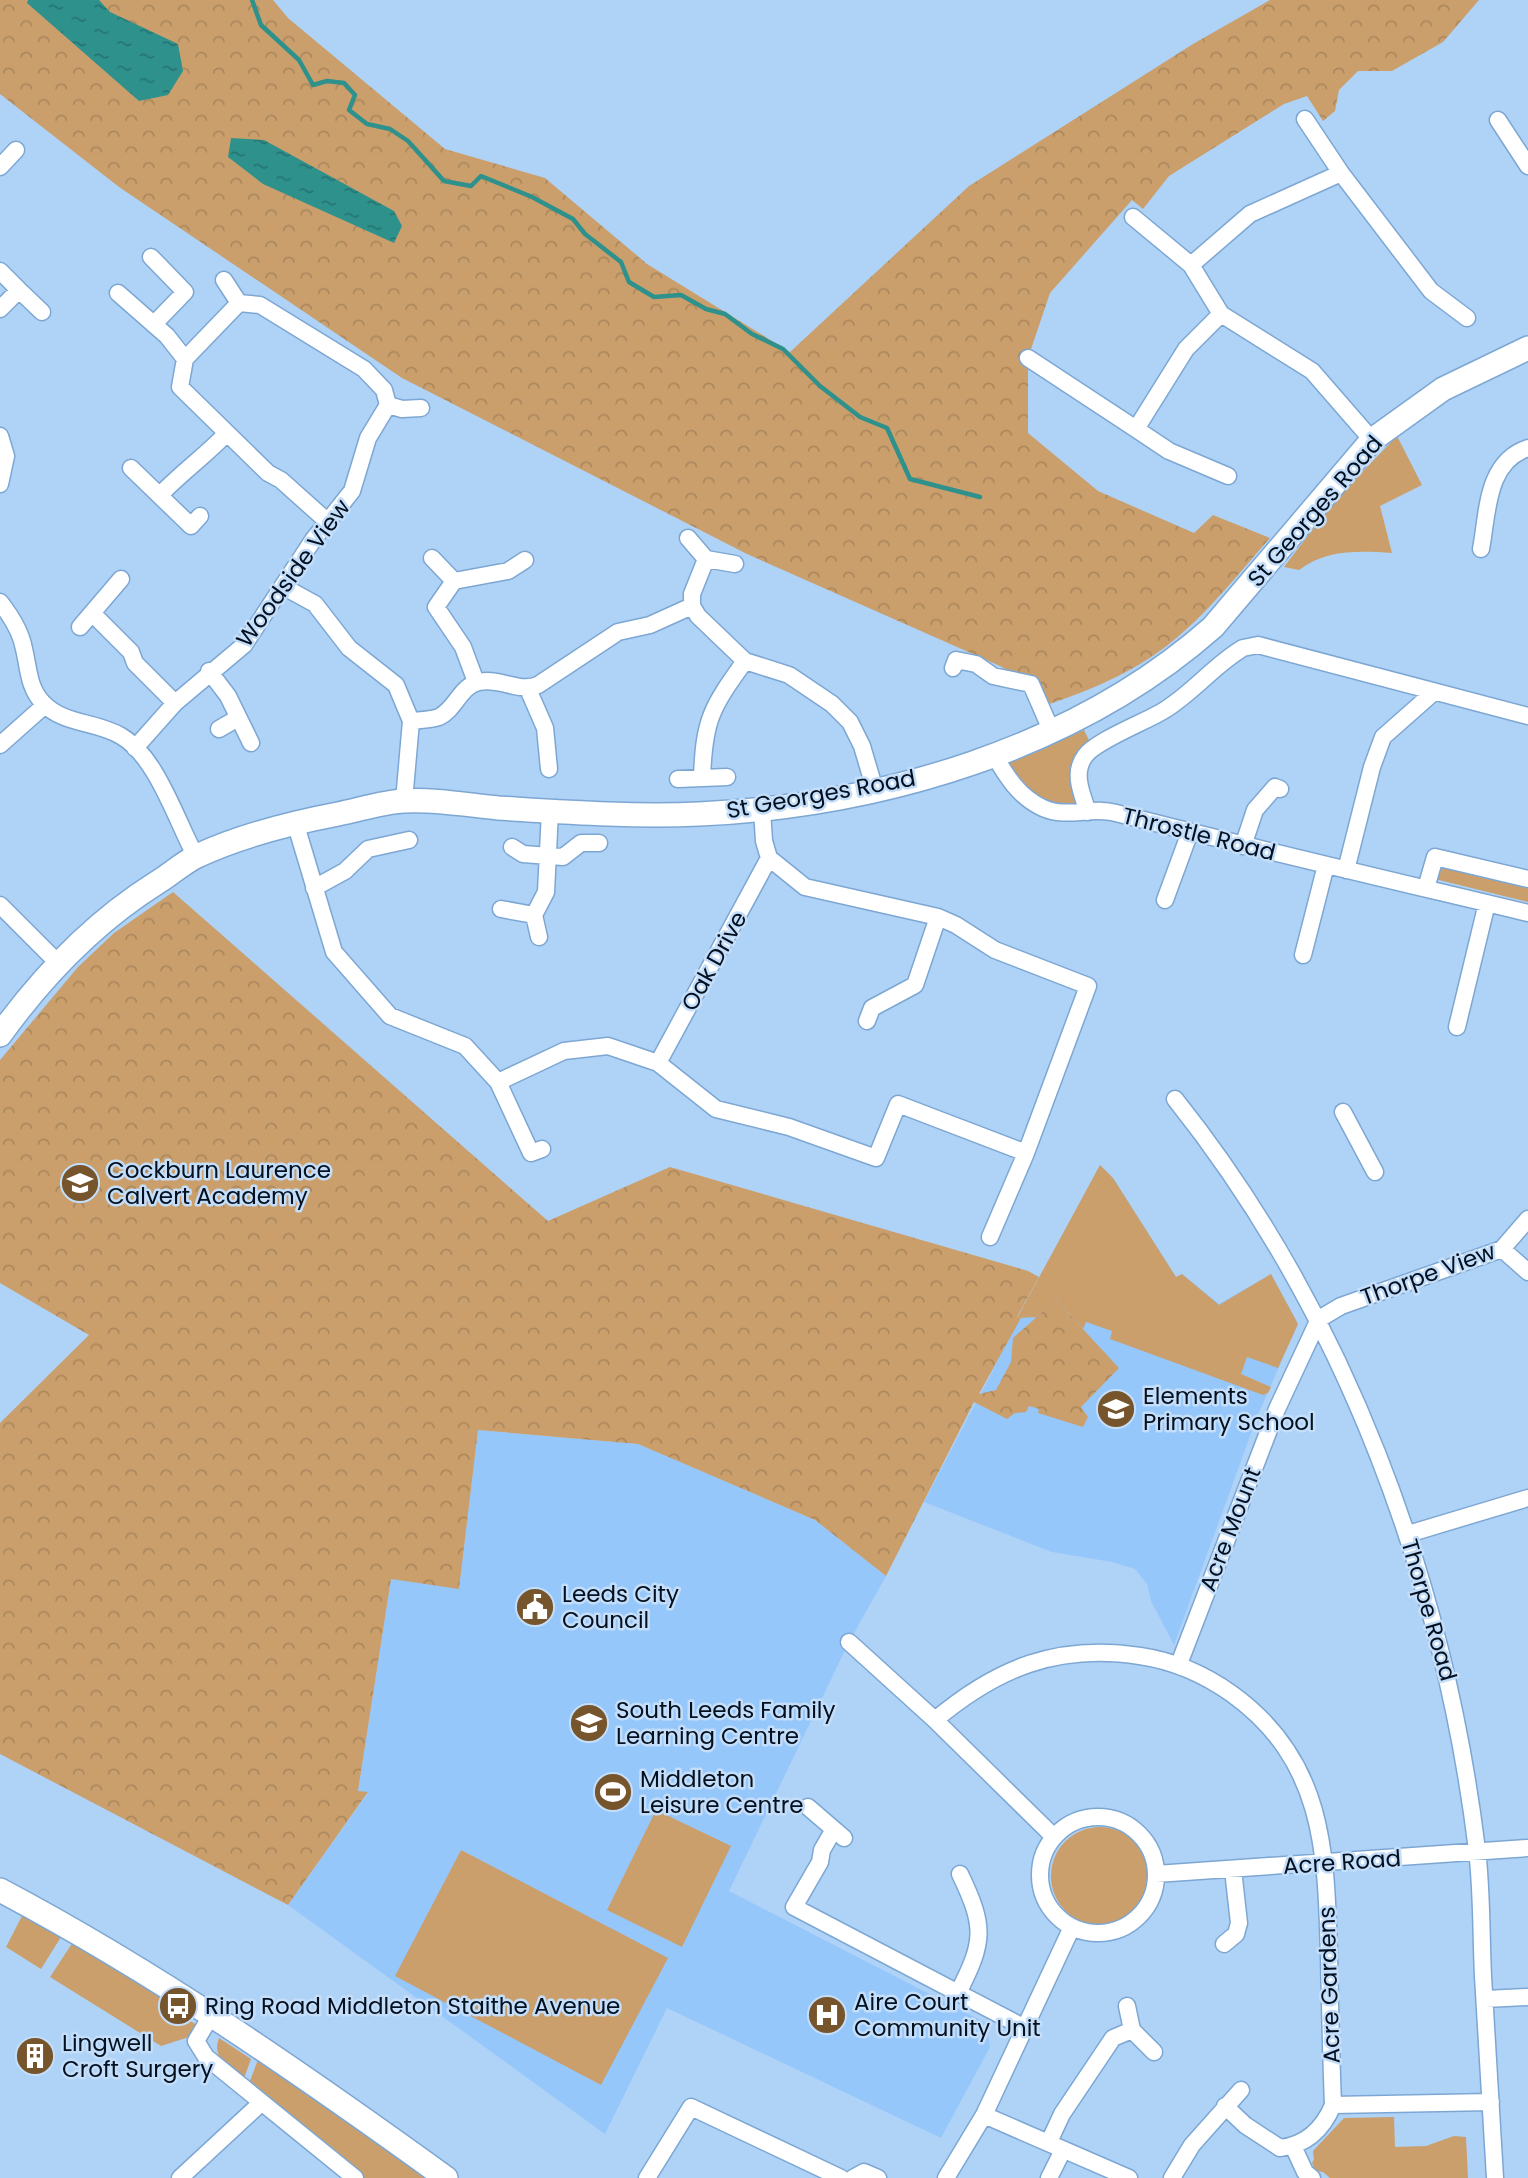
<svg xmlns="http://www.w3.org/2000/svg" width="1528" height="2178" viewBox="0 0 1528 2178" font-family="Poppins,sans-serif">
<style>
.built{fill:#96c7fb}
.grass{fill:#ca9f6c}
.park{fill:url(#park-crowns)}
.water{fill:url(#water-ripples)}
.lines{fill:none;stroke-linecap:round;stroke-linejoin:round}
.stream{stroke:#2e918c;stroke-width:4.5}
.street-casing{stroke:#7da7d3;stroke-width:19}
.secondary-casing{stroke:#7da7d3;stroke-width:26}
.street{stroke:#fff;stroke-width:16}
.secondary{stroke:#fff;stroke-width:23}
.labels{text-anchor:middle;stroke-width:5;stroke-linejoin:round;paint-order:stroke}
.street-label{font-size:23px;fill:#021020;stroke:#c4defa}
.poi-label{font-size:23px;fill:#021020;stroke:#c4defa;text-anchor:start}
</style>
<defs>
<pattern id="park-crowns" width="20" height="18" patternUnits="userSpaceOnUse" patternTransform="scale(1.75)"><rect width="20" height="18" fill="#ca9f6c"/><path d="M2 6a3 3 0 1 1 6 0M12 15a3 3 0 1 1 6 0" fill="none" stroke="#ac885d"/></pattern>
<pattern id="water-ripples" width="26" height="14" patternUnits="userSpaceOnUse" patternTransform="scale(1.75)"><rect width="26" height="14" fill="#2e918c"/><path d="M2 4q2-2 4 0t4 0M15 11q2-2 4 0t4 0" fill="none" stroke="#257572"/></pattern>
</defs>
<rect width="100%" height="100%" fill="#afd2f7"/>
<!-- built -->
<path class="built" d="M1100 1165 1113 1178 1176 1277 1182 1274 1219 1304 1271 1274 1298 1324 1257 1417 1174 1645 1151 1601 1147 1584 1135 1569 1112 1562 1052 1552 924 1502Z
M478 1430 638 1444 815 1520 886 1576 849 1642 729 1891 986 2023 990 2047 941 2138 667 2008 605 2134 288 1905 368 1793 358 1791 391 1579 459 1588Z"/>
<!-- grass -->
<path class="grass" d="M1397 436 1422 485 1380 506 1392 553C1359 551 1327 549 1299 570L1284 567 1335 500Z
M1084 730 1089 740C1070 764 1070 778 1078 806 1045 807 1026 790 1008 764Z
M1448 864 1528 884V902L1435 879 1437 869Z
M1100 1165 1113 1178 1176 1277 1182 1274 1219 1305 1271 1274 1298 1324 1278 1368 1247 1357 1241 1374 1271 1387 1268 1393 1263 1395 1110 1339 1112 1331 1086 1322 1083 1329 1056 1300 1037 1317 1017 1318Z
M656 1810 731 1846 682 1947 607 1910Z
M1051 1876a49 49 0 1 1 98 0a49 49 0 1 1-98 0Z
M461 1850 668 1958 601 2085 395 1976Z
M23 1914 61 1937 41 1969 6 1947Z
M73 1942 166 1999 163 2005 197 2025 189 2037 161 2046 50 1977Z
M219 2038 251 2059 243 2081C230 2069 211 2058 219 2038Z
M259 2057 431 2178H363L248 2086Z
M1394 2117 1395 2147 1426 2146 1454 2136 1466 2137 1468 2178H1330L1323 2172 1315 2171 1312 2162 1314 2160 1313 2151 1344 2118Z"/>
<!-- park -->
<path class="park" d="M0 0H273L288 18 445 149 545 178 647 264 790 352 969 186 1193 44 1270 0H1479L1443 42 1392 71H1358L1339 90 1335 111 1323 121 1307 96 1284 104 1169 176 1143 209 1132 200 1050 293 1028 358V433L1098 491 1194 533 1213 515 1270 538C1231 582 1192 634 1140 664 1109 683 1075 695 1041 707L1031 684 1000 666 747 554 402 378 119 187 0 94Z
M173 892 548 1221 670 1167 1028 1271 1039 1277 1017 1317 1022 1316 979 1394 996 1390 1011 1362 1013 1338 1056 1300 1119 1368 1081 1407 1088 1417 1083 1427 1038 1413 1039 1409 1029 1406 1026 1412 1015 1413 1007 1419 974 1402 886 1576 815 1520 638 1444 478 1430 459 1589 391 1579 358 1791 368 1792 288 1905 0 1754V1423L89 1335 0 1283V1060L78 967 114 933Z"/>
<!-- water -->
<path class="water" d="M28 0H99L110 12 178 44 183 71 168 95 139 101 27 3Z
M231 138 264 140 394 211 402 226 394 243 263 184 228 157Z"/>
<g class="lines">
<!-- stream -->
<path class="stream" d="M252 0 261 25 299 60 313 85 327 81 344 83 355 95 349 110 367 124 390 129 408 141 444 181 471 186 481 176 532 197 573 219 585 234 621 262 629 282 654 297 681 295 706 309 725 314 752 334 783 349 820 386 860 417 887 428 910 479 980 497"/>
<!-- street casing -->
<g class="street-casing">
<path id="street" d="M1305 119 1341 173
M1498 120 1528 166
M0 167 16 150
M1133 217 1191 265 1221 314 1312 371 1372 440
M151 257 185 292 154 324
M1191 265 1250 214 1341 173 1431 291 1467 318
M0 271 19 290
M224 280 239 303
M118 293 167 336 185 359
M239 303 185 359 180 387 268 473 281 480 328 522
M239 303 260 305 364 369 384 390 388 405
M0 309 19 290 42 312
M1221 314 1186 349 1136 429 1169 451 1228 476
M1028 358 1136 429
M388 405 402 409 421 408
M0 436 6 456 0 484
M131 468 191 526 200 516
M160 495C181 473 205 456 226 434
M688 538 706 559 692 594V606L698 616 745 661 789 675 832 704 850 722 862 746 875 790
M1481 549C1488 512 1486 462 1528 448
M432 558 454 581
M706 559 735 564
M284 587 315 604 349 648 396 685 411 721 404 801
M0 602C11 616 21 631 24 649 29 669 28 687 43 703 64 725 96 721 121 736 157 757 176 820 196 857
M92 613 131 652 135 663 175 703
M80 627 121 579
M953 668 956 660 976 664 993 676 1031 684 1051 730
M209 671 228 696 251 743
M476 682 463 647 436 607 454 581 508 571 525 560
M528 689 545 728 549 769
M411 721C420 720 430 720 439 717 456 709 460 686 479 682 500 677 518 693 538 685L618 632 650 625 692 606
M219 729 238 718
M0 745 45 705
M135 748 175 703 244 645 313 540 352 491 368 438 388 405
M994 755C1007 777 1019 797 1043 808 1068 819 1091 806 1116 813 1253 848 1390 880 1528 913
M702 778C704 720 711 708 745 661
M678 779 727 777
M762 810 764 841 769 858 805 887 938 917 956 925 995 950 1088 986 1026 1153 990 1237
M1088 812C1082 794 1072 773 1085 756 1095 741 1145 722 1163 711 1193 693 1214 665 1243 648L1258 645 1528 716
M295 822 334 952 390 1016 465 1046 498 1082 564 1051 608 1046 658 1063 716 1109 789 1127 876 1158 898 1104 1026 1153
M1243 846 1255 810 1275 787 1280 789
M512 847 523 854 563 857 581 843H599
M1346 870 1372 767 1383 737 1434 692
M314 888 345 871 368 849 409 840
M1426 888 1435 857 1528 879
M1165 900 1190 832
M0 905 57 962
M501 909 534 915
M539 937 534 915 546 892 550 811
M1303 955 1326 865
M867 1021 872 1008 915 985 938 917
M1457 1027 1487 903
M658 1063 769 858
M498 1082 531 1153 542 1149
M1175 1099C1345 1312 1444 1581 1477 1850 1482 1891 1481 1934 1483 1976 1487 2044 1491 2111 1495 2178
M1343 1112 1375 1172
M1502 1249 1528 1272
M1408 1534 1528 1498
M849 1642 935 1720 1054 1837
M1179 1664 1277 1409 1319 1319 1341 1306 1502 1249 1528 1219
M935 1720C997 1668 1058 1643 1140 1656 1174 1661 1204 1674 1232 1694 1325 1761 1326 1853 1329 1956 1330 2006 1331 2055 1333 2105 1323 2129 1306 2145 1280 2148L1245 2125 1225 2106
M808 1807 844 1838
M1040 1875a58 58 0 1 1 116 0a58 58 0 1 1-116 0Z
M833 1831 822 1850 820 1862 794 1907 1025 2028
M1156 1874 1528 1848
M1224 1944 1236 1934 1239 1923 1233 1870
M958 1993C984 1942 986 1928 960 1874
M1485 1999 1528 1997
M1127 2006 1132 2030 1154 2052
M212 2014 196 2041 206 2057 355 2178
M1333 2105 1491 2102
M984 2115 1129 2178
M1049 2142 1062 2114 1113 2038 1132 2030
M1293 2146 1305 2172 1312 2178
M180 2178 261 2103
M647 2178 691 2107 841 2178
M853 2178 864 2172 878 2178
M946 2178 984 2115 1072 1927
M1049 2178 1063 2150
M1172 2178 1192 2145 1241 2090"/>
</g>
<!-- secondary casing -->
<g class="secondary-casing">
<path id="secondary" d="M0 1035C44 974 94 922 158 882 171 874 183 863 197 856 240 836 291 823 338 814 359 810 382 802 404 801 434 799 467 805 498 808 564 812 632 817 699 814 880 806 1075 749 1213 627L1372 440 1443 389 1528 348
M0 1890C157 1973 302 2074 446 2178"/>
</g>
<!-- street -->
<use href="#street" class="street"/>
<!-- secondary -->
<use href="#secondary" class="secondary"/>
</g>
<!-- icons -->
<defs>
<g id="school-disc" transform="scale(2.0125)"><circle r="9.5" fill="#76552c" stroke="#c4defa"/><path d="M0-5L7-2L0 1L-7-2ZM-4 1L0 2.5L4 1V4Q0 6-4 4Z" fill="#fff"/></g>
<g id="civic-disc" transform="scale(2.0125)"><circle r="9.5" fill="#76552c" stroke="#c4defa"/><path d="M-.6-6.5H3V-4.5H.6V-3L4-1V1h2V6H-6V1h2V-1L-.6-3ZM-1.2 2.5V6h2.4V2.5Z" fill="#fff"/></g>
<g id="stadium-disc" transform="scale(2.0125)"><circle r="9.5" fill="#76552c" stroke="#c4defa"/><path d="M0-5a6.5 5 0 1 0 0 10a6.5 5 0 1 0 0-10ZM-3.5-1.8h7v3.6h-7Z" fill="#fff"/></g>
<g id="bus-disc" transform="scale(2.0125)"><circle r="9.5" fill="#76552c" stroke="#c4defa"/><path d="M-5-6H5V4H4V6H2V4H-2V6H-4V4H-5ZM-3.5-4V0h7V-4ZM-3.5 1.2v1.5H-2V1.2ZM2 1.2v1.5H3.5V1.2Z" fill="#fff"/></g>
<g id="hospital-disc" transform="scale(2.0125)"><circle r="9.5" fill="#76552c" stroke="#c4defa"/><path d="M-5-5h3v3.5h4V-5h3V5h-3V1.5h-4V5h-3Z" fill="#fff"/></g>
<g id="building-disc" transform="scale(2.0125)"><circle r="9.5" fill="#76552c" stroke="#c4defa"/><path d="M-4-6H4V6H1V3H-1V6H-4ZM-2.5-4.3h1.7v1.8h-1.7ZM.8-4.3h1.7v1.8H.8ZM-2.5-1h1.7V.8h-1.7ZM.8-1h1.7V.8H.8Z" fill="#fff"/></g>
</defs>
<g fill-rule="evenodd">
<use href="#school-disc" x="80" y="1183"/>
<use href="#school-disc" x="1116" y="1409"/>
<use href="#civic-disc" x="535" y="1607"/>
<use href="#school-disc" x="589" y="1723"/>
<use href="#stadium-disc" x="613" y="1792"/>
<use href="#bus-disc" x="178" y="2006"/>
<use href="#hospital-disc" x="827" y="2015"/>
<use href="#building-disc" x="35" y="2056"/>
</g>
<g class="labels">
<!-- street labels -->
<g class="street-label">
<text transform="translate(1315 511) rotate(-49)" y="8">St Georges Road</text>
<text transform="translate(293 573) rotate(-54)" y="8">Woodside View</text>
<text transform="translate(821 794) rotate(-10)" y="8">St Georges Road</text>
<text transform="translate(1199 834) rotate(14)" y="8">Throstle Road</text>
<text transform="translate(714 961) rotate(-61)" y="8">Oak Drive</text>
<text transform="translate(1428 1274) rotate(-20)" y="8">Thorpe View</text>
<text transform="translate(1230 1529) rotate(-69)" y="8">Acre Mount</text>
<text transform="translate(1429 1610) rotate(74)" y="8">Thorpe Road</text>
<text transform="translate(1342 1862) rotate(-4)" y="8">Acre Road</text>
<text transform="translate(1329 1985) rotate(-92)" y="8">Acre Gardens</text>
</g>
<!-- poi labels -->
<g class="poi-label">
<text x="107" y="1178">Cockburn Laurence<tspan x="107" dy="26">Calvert Academy</tspan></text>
<text x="1143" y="1404">Elements<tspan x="1143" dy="26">Primary School</tspan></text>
<text x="562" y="1602">Leeds City<tspan x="562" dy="26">Council</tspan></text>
<text x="616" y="1718">South Leeds Family<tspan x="616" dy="26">Learning Centre</tspan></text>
<text x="640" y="1787">Middleton<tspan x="640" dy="26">Leisure Centre</tspan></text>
<text x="854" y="2010">Aire Court<tspan x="854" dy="26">Community Unit</tspan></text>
<text x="205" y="2014">Ring Road Middleton Staithe Avenue</text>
<text x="62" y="2051">Lingwell<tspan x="62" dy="26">Croft Surgery</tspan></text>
</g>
</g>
</svg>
